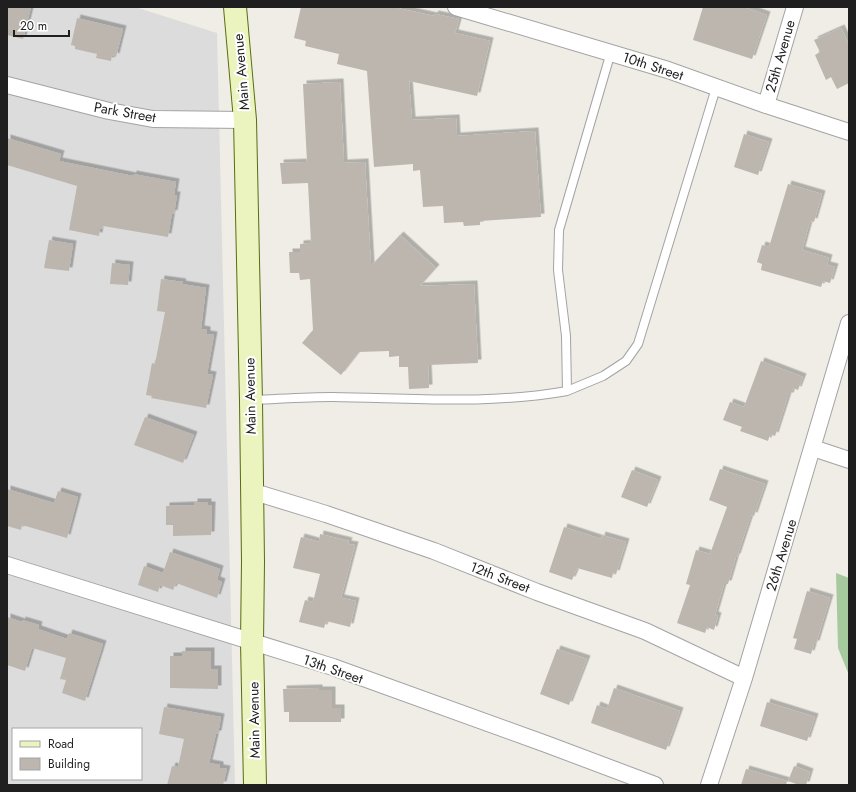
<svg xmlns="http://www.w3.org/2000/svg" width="856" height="792" viewBox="0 0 856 792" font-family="Jost,sans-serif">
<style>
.residential{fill:#dddcdc;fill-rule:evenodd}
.forest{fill:#a6ca9e}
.building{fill:#bcb6af;filter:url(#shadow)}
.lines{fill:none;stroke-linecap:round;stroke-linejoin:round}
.lane-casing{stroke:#a3a3a3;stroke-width:10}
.street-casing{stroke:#a3a3a3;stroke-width:18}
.secondary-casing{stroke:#576d0f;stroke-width:24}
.lane{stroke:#fff;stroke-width:8}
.street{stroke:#fff;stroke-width:16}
.secondary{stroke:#ebf4bf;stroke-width:22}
.labels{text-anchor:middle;stroke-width:4;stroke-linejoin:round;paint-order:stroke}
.street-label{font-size:14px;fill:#1f1f1f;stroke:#fff}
</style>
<defs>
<filter id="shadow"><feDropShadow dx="3.5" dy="-3.5" stdDeviation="0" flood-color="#0004"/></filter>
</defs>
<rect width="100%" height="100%" fill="#efede6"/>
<!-- residential -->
<path class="residential" d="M7 7H135L217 33 235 785H7ZM13 729H141V779H13Z"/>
<!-- forest -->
<path class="forest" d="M836 573 849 578V675L838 648Z"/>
<!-- building -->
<path class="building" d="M7 7H31L23 39 7 35Z
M301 7H393L434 16 435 14 459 19 455 33 490 41 477 96 409 81 412 120 456 118 457 136 535 131 541 217 480 221V225L464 226 463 222 444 223 443 206 423 207 420 170 413 171V164L374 167 367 71 337 64 339 54 305 46 306 41 294 38Z
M703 7H744L767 15 752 59 693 40Z
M77 18 123 29 116 57 112 55 111 61 96 58 97 54 75 49V46L71 45Z
M841 28 849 45V83L837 89 831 77 826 80 815 55 820 52 814 40Z
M340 82 344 163 365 162 371 266 400 235 436 268 420 286 474 284 478 363 428 365 429 388 409 389 408 367H399V356L389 357V351L359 352 341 375 302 343 313 330 310 279 300 280 299 273H290L289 252H300V244L311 243 308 183 282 184 280 163 307 162 303 84Z
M744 134 769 142 758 175 734 167Z
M7 138 61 154 59 161 133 176V174L176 182 174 195H177L174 214 172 213 168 237 103 226 102 229H100L99 236 69 230 77 186 7 165Z
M788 184 822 194 814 222 810 221 802 250 829 258 827 265 835 267 830 283 823 281 821 287 761 270 762 264 757 262 762 245 769 247Z
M49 240 73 244 69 271 44 268Z
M112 263 130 265 128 285 110 284Z
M161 279 183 282 182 284 206 288 201 329 207 330V334L214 335 207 374 213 375 206 408 151 398 152 396 146 395 152 363 155 364 165 312 157 311Z
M761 361 803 377 798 390 793 388 790 396H788L775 436 770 434 768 441 740 431 742 427 723 420 730 402 744 407Z
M145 417 194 435 183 463 134 445Z
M720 469 765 484 754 516 751 515 737 557H736L728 584H724L715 615 718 616 714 630 707 627 705 633 677 623 690 585 686 584 696 550 710 554 727 507 709 500Z
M632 470 658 480 647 507 621 497Z
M7 489 54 503 58 491 78 497 67 538 22 525 21 530 7 526Z
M194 502H208V505H212L211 535 173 536V525H166V506L194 505Z
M564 527 601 539 602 535 626 542 616 574 613 573 612 578 577 568 572 580 549 572Z
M320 534 349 541 348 544 355 545 341 598 356 601 350 627 326 621 324 628 299 622 305 600 313 602 320 574 293 568 301 537 319 542Z
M170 552 220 569 217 580 222 582 217 598 176 583 173 590 160 585 158 592 138 585 144 566 163 573Z
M807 591 830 598 816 644H814L811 654 794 649 797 639 793 638Z
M7 617 22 622V620L39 625 38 629 67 639 69 633 103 644 85 701 62 693 66 680 60 679 66 658 32 648 25 671 7 665Z
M557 649 587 659 569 705 540 694Z
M182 651H211V669H218V689L170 688V656H182Z
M319 688V690H332V708H341V722H289V712H284L283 689Z
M614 688 680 711 666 750 591 723 597 705 607 709Z
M767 702 815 717 807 741 760 726Z
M164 707 221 717 218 734H216L209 763 220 765V768L227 769 223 785H167L172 766 178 767 184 739 159 734Z
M794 766 810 772 806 785H799L788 781Z
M746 769 787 781 786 785H741Z"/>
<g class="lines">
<!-- lane casing -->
<g class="lane-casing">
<path id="lane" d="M567 391 603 376 626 361 638 344 716 88
M253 400C279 399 306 397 332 397 411 398 489 405 567 391L566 336 558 270 559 230 611 52"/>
</g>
<!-- street casing -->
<g class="street-casing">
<path id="street" d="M456 7 668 70 766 105 849 132
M7 85 109 111 153 119 245 120
M766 105 795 7
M813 448 849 460
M251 491 326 514 434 551 537 592 645 631 744 678
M7 565 333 667 546 744 655 785
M709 785 744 678 849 323"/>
</g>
<!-- secondary casing -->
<g class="secondary-casing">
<path id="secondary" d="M235 7 245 120 251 401 253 562 252 642 255 785"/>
</g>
<!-- lane -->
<use href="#lane" class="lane"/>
<!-- street -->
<use href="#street" class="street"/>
<!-- secondary -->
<use href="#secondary" class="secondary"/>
</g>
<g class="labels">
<!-- street labels -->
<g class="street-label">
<text transform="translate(780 56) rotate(-74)" y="5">25th Avenue</text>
<text transform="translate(653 66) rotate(18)" y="5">10th Street</text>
<text transform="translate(241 72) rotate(-95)" y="5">Main Avenue</text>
<text transform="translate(125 112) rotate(10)" y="5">Park Street</text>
<text transform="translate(250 396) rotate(-91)" y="5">Main Avenue</text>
<text transform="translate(781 555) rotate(-73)" y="5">26th Avenue</text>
<text transform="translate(500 577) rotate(21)" y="5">12th Street</text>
<text transform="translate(333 669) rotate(19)" y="5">13th Street</text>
<text transform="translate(254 720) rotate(-91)" y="5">Main Avenue</text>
</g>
</g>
<!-- border -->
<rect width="856" height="792" fill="none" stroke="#1f1f1f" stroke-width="16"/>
<!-- legend -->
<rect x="12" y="728" width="130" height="52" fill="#ffffff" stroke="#a5a5a5"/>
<rect x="20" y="741" width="20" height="6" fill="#ebf4bf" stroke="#a5a5a5"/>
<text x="48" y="748" font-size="12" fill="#1f1f1f">Road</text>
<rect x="20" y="758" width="20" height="12" fill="#bcb6af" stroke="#a5a5a5"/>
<text x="48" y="768" font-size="12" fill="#1f1f1f">Building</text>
<!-- scale -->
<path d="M14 30v6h55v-6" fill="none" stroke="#1f1f1f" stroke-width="2"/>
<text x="20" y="30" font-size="12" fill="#1f1f1f" stroke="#ffffff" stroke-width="3" paint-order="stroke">20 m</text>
</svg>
